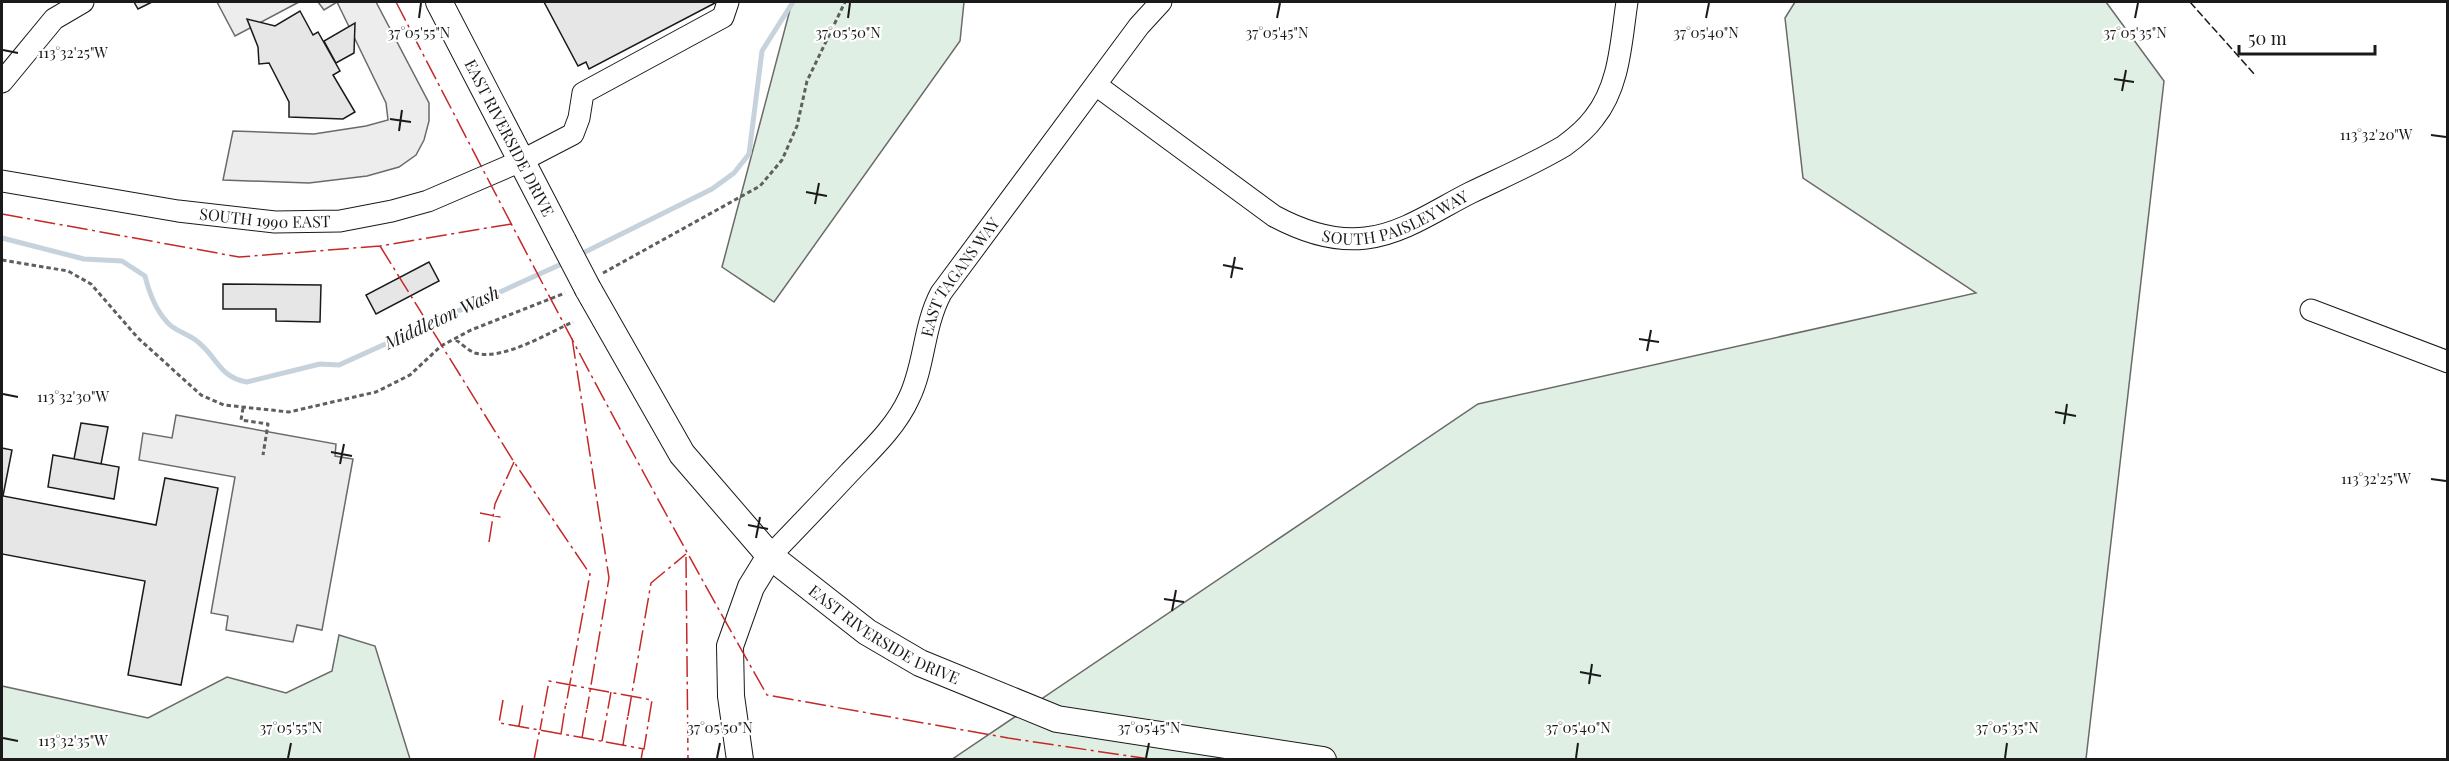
<svg xmlns="http://www.w3.org/2000/svg" width="2449" height="761" viewBox="0 0 2449 761" font-family="'Playfair Display',serif">
<style>
.green{fill:#e0efe3;stroke:#6a6a6a;stroke-width:1.5}
.parking{fill:#ededed;stroke:#6a6a6a;stroke-width:1.5}
.lines{fill:none;stroke-linecap:round;stroke-linejoin:round}
.stream{stroke:#c6d2dc;stroke-width:5}
.building{fill:#e6e6e6;stroke:#1a1a1a;stroke-width:1.5}
.minor-casing{stroke:#1a1a1a;stroke-width:23}
.major-casing{stroke:#1a1a1a;stroke-width:28}
.path{stroke:#5f5f5f;stroke-width:3;stroke-dasharray:4.5 3;stroke-linecap:butt}
.minor{stroke:#fff;stroke-width:21}
.major{stroke:#fff;stroke-width:26}
.major-bridge-casing{stroke:#1a1a1a;stroke-width:28;stroke-linecap:butt}
.major-bridge{stroke:#fff;stroke-width:26}
.fence{stroke:#1a1a1a;stroke-width:1.5;stroke-dasharray:8 3;stroke-linecap:butt}
.power{stroke:#c62828;stroke-width:1.5;stroke-dasharray:21 4.5 3 4.5;stroke-linecap:butt}
.ticks{fill:none;stroke:#1a1a1a;stroke-width:2}
.labels{text-anchor:middle;stroke-width:4.5;stroke-linejoin:round;paint-order:stroke}
.street-label{font-size:16px;fill:#1a1a1a;stroke:#fff}
.water-label{font-size:18px;font-style:italic;fill:#1a1a1a;stroke:#fff}
.ticks-label{font-size:15px;text-anchor:middle;fill:#1a1a1a;stroke:#fff;stroke-width:4.5;stroke-linejoin:round;paint-order:stroke}
</style>
<rect width="100%" height="100%" fill="#fff"/>
<!-- green -->
<path class="green" d="M792 2H964L960 41 774 302 722 267Z
M1795 2H2106L2164 81 2086 759 951 760 1478 404 1976 293 1803 178 1785 18Z
M339 635 375 646 410 759H2V686L148 718 227 677 286 693 332 671Z"/>
<!-- parking -->
<path class="parking" d="M217 2H299L235 36Z
M318 2H376L429 103V121L424 140 416 155 399 167 367 176 309 183 223 180 233 131 314 134 366 126 388 120 386 103 337 2 324 10Z
M176 415 336 444 335 456 353 459 322 630 297 625 293 642 226 630 228 616 211 613 235 477 139 460 143 433 172 438Z"/>
<g class="lines">
<!-- stream -->
<path class="stream" d="M2 238 84 259 122 261 145 276C149 292 155 309 167 322 174 331 189 334 198 342 218 358 219 377 247 382L320 364 339 365 566 262
M579 255 712 189 734 173 749 154 762 51 793 2"/>
</g>
<!-- building -->
<path class="building" d="M134 2H152L138 9Z
M544 2H715V3L589 69 586 62 578 66Z
M300 11 313 35 318 32 340 71 333 75 355 112 343 119 289 117V102L269 63 259 64 258 47 247 19 275 26Z
M355 23 354 53 336 63 324 41Z
M429 262 439 281 376 314 366 295Z
M223 284 321 285 320 322 276 321V309H223Z
M81 423 108 427 101 464 74 459Z
M2 448 12 450 3 496 156 525 165 478 218 488 181 685 128 675 145 581 2 554Z
M53 455 119 467 114 499 48 487Z"/>
<g class="lines">
<!-- minor casing -->
<g class="minor-casing">
<g id="minor">
<path d="M2 82 54 19 83 2"/>
<path id="s1" d="M1096 85 1274 216C1302 231 1335 242 1366 238 1403 234 1438 209 1470 193 1501 178 1534 164 1564 146 1575 138 1586 129 1594 118 1620 86 1621 41 1627 2"/>
<path id="s2" d="M2 181 178 211 275 222 340 221 392 211 428 201 521 161 573 134 579 118 583 93 723 17 728 2"/>
<path d="M2311 310 2448 362"/>
<path id="s3" d="M770 556C797 528 823 501 849 473 871 450 896 427 909 398 925 365 923 327 941 293L1139 26 1161 2"/>
</g>
</g>
<!-- major casing -->
<g class="major-casing">
<g id="major">
<path id="s4" d="M439 2 563 241"/>
<path id="s5" d="M588 289 682 454 770 556 867 632 920 663 1057 719 1323 760"/>
<path d="M740 760 731 696 730 646 751 587 770 556"/>
</g>
</g>
<!-- path -->
<path class="path" d="M2 260 68 271 91 284 138 338 201 395 224 405 289 412 376 392 410 375 441 346 471 330 565 293
M603 273 760 186 782 160 797 126 807 81 845 2
M456 340C462 344 469 351 475 353 503 361 548 333 573 322
M243 408 241 420 268 424 263 455"/>
<!-- minor -->
<use href="#minor" class="minor"/>
<!-- major -->
<use href="#major" class="major"/>
<!-- major-bridge casing -->
<g class="major-bridge-casing">
<path id="major-bridge" d="M563 241 588 289"/>
</g>
<!-- major-bridge -->
<use href="#major-bridge" class="major-bridge"/>
<!-- fence -->
<path class="fence" d="M2190 2 2256 76"/>
<!-- power -->
<path class="power" d="M396 2C516 234 637 467 767 695L1008 738 1156 760
M2 214 239 257 380 246 511 224
M380 246 514 462 590 574 566 705
M572 338 609 578 587 709
M480 513 505 518
M489 542 495 504 514 462
M686 557 688 760
M503 700 499 723C547 731 595 740 644 749L652 700 549 681 540 730
M628 716 651 583 686 554
M519 726 523 703
M561 734 566 702
M582 738 587 708
M602 741 611 692
M623 745 628 715
M534 760 540 728
M641 760 643 748"/>
</g>
<!-- ticks -->
<path class="ticks" d="M419 18 421 3M848 18 850 3M1277 18 1280 3M1706 18 1709 3M2135 18 2138 3M3 50 18 53M2114 79 2134 82M2122 91 2126 70M390 119 411 122M399 131 402 110M2431 135 2446 137M806 192 827 196M815 204 819 183M1223 265 1243 269M1231 278 1235 257M1639 339 1659 342M1647 351 1651 330M3 394 18 397M2055 412 2076 416M2064 424 2067 404M331 452 352 456M340 464 344 444M2431 479 2446 481M748 525 768 529M756 538 760 517M1164 599 1184 602M1172 611 1176 590M1580 672 1601 676M1589 684 1592 664M3 738 18 741M288 758 291 743M717 758 720 743M1146 758 1149 743M1576 758 1578 743M2005 758 2007 743"/>
<g class="labels">
<!-- street labels -->
<g class="street-label">
<text dy="6" stroke="none"><textPath href="#s4" startOffset="153">EAST RIVERSIDE DRIVE</textPath></text>
<text dy="6" stroke="none"><textPath href="#s1" startOffset="350">SOUTH PAISLEY WAY</textPath></text>
<text dy="6" stroke="none"><textPath href="#s2" startOffset="266">SOUTH 1990 EAST</textPath></text>
<text dy="6" stroke="none"><textPath href="#s3" startOffset="344">EAST TAGANS WAY</textPath></text>
<text dy="6" stroke="none"><textPath href="#s5" startOffset="464">EAST RIVERSIDE DRIVE</textPath></text>
</g>
<!-- water labels -->
<g class="water-label">
<text transform="translate(442 318) rotate(-25)" y="6">Middleton Wash</text>
</g>
</g>
<g class="ticks-label">
<text x="419" y="38">37°05'55"N</text>
<text x="848" y="38">37°05'50"N</text>
<text x="1277" y="38">37°05'45"N</text>
<text x="1706" y="38">37°05'40"N</text>
<text x="2135" y="38">37°05'35"N</text>
<text x="73" y="58">113°32'25"W</text>
<text x="2376" y="140">113°32'20"W</text>
<text x="73" y="402">113°32'30"W</text>
<text x="2376" y="484">113°32'25"W</text>
<text x="291" y="733">37°05'55"N</text>
<text x="720" y="733">37°05'50"N</text>
<text x="1149" y="733">37°05'45"N</text>
<text x="1578" y="733">37°05'40"N</text>
<text x="2007" y="733">37°05'35"N</text>
<text x="73" y="746">113°32'35"W</text>
</g>
<!-- border -->
<rect width="2449" height="761" fill="none" stroke="#1a1a1a" stroke-width="6"/>
<!-- scale -->
<path d="M2239 45v9h136v-9" fill="none" stroke="#1a1a1a" stroke-width="3"/>
<text x="2248" y="45" font-size="18" fill="#1a1a1a" stroke="#ffffff" stroke-width="4.5" paint-order="stroke">50 m</text>
</svg>
